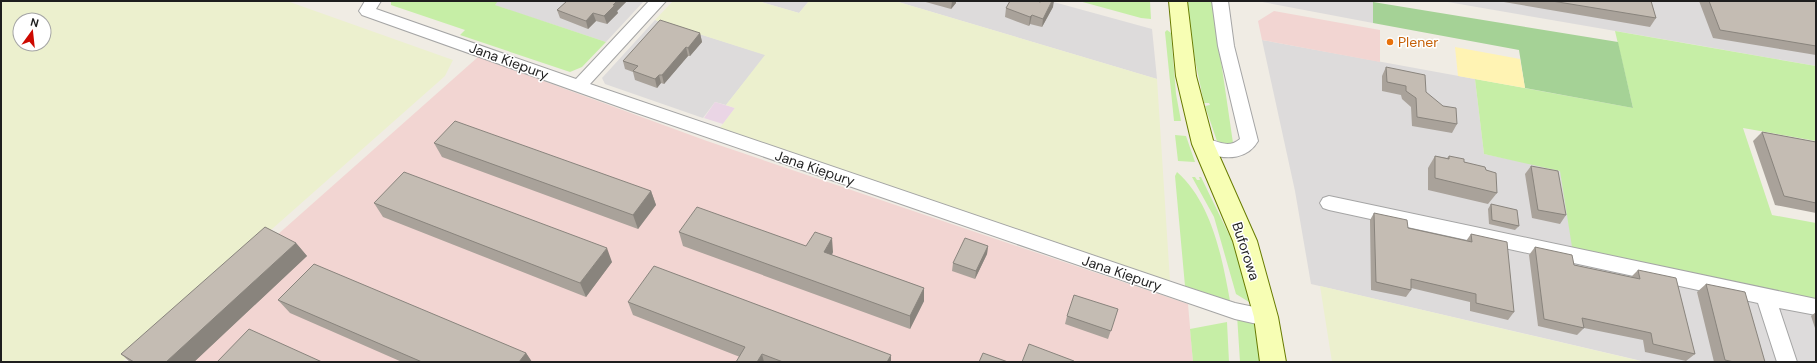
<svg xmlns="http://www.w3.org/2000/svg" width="1817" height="363" viewBox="0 0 1817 363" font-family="'DM Sans',sans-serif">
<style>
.residential{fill:#dddbdb}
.commercial{fill:#f2d5d2}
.industrial{fill:#ead5e5}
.farmland{fill:#ecf0ce;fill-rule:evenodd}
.grass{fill:#c6eea6}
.forest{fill:#a5d296}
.sand{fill:#fff3b3}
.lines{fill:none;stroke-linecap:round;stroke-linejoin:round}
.minor-casing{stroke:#a5a5a5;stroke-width:2}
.secondary-casing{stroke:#687b00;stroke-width:2}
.minor{fill:#fff;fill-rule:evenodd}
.secondary{fill:#f7feb4;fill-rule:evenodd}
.wall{fill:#a9a29a}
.shaded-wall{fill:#89847d}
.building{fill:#c4bcb3;stroke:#89847d}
.food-dot{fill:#e8710a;stroke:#fff;stroke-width:1.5}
.labels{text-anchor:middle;stroke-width:3;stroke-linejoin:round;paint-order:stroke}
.food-label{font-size:14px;fill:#c56008;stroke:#fff;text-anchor:start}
.street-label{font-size:14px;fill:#1e1e1e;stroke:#fff}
</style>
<rect width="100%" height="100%" fill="#f0ece4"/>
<!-- residential -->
<path class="residential" d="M498 1H644L606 42 494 5Z
M758 1H809L799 13Z
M895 1H1050L1152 29 1157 79Z
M1257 1H1373V23Z
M1442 1H1816V66L1691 44Z
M655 20 766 55 726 105 715 102 703 118 605 84 602 78Z
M1262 40 1475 79 1484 154 1561 170 1573 247 1816 299V362H1646L1311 284 1295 191Z"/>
<!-- commercial -->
<path class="commercial" d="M1274 11 1380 30V62L1262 40 1258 21Z
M478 57 707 141 1188 304 1193 362H134Z"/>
<!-- industrial -->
<path class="industrial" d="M715 102 735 108 723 124 704 118Z"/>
<!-- farmland -->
<path class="farmland" d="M1 1H287L453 60 445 76 122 362H1ZM20 20H44V44H20Z
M673 1H758L799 13 809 1H895L1157 79 1170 281 719 129 735 108 726 105 765 55 655 20Z
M1320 286 1568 344 1645 362H1332Z"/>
<!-- grass -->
<path class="grass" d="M391 1H498L495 5 606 42 582 67 570 72 460 35 465 30 391 5Z
M1079 1H1150L1151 19 1141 18Z
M1187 1H1212L1216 26 1214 27H1216L1233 143 1218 144 1205 106 1210 105 1209 103H1204L1195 60Z
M1167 30 1171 33 1176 94 1181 121H1174L1165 32Z
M1615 31 1816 66V141L1743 128 1772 215 1816 223V299L1572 247 1560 171 1484 154 1475 79 1633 108Z
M1175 135 1186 136 1195 162 1178 161Z
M1177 172C1212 203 1222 257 1230 301L1185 286 1175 176Z
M1192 177H1195L1197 180H1200L1199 177H1201L1237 251 1250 299 1249 302 1236 294 1214 217Z
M1237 315 1253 318 1260 362H1240Z
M1227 322 1229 362H1193L1190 329Z"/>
<!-- forest -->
<path class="forest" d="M1373 2 1618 42 1633 108 1525 88 1519 50 1373 23Z"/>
<!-- sand -->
<path class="sand" d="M1455 47 1520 59 1525 88 1458 76Z"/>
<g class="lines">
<!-- minor casing -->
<g class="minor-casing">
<path id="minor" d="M365 1H381L376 9 576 79 649 1H666L590 84 1183 286 1235 303 1273 311 1276 317 1273 323 1266 326 1235 319 631 111 362 15 359 11Z
M1212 1H1228L1234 46 1258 141C1248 159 1227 160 1210 154 1203 152 1198 150 1194 144L1197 139C1212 135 1225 152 1240 139L1218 46Z
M1329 196 1816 299V315L1779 308 1797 362H1777L1758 303 1329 210 1323 208 1320 203 1323 198Z"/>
</g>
<!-- secondary casing -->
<g class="secondary-casing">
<path id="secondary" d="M1169 1H1187L1196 76 1214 144 1257 241 1278 317 1286 362H1260L1254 317 1233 241 1192 144 1176 76Z"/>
</g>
<!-- minor -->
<use href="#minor" class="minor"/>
<!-- secondary -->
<use href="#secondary" class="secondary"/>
</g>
<!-- wall -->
<path class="wall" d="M567 1H627L617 11 618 13 607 24 596 21 588 29 560 18 557 10Z
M922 1H956V3L951 9Z
M1498 1H1651L1656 18 1650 27Z
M1699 1H1816V55L1713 38Z
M1053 7 1042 27 1030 24 1029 26 1005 17 1006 8Z
M700 33 702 42 690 56H688L664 84 661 83 657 88 635 80 633 72 625 69 623 61Z
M1386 67 1426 92 1457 124 1452 133 1412 126 1411 107 1402 99 1401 95 1382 91V76Z
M1762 132 1816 142V213L1775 205 1753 141Z
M434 143 651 191 656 205 638 229 442 157Z
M1435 156 1447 158 1449 156 1486 170 1497 193 1488 204 1428 190V168Z
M1531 166 1566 215 1560 224 1532 218 1525 174Z
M374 203 612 262 586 297 383 217Z
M1491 204 1519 226 1515 230 1489 224 1488 209Z
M1374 213 1408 228 1466 241 1471 234 1514 312 1508 320 1470 311V302L1411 288V290L1406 297 1371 290 1370 220Z
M679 232 806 246 833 252 832 255 924 288V301L910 329 683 246Z
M296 243 307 256 194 362H130L121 354Z
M988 246 987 254 975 279 952 271 953 263Z
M1535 247 1574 265 1631 277 1638 270 1695 354 1686 361 1645 352 1643 340 1584 328 1577 335 1538 326 1529 255Z
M1706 284 1765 362H1714L1697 292Z
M278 300 526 353 532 362H402L290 313Z
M628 302 891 362H736L740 357 633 315Z
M1118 309 1108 339 1065 324 1067 316Z
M1816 312V331L1811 316Z"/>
<!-- shaded-wall -->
<path class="shaded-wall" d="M617 1H627L617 11 618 13 607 24 604 16 613 5Z
M952 1H956V3L951 9Z
M1052 1H1054L1053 7 1042 27 1043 19Z
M593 13 596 21 588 29 586 21Z
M1032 15 1030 24 1029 26 1030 17Z
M700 33 702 42 690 56 688 48Z
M686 47 688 56 664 84 662 75Z
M659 75 661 83 657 88 655 79Z
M651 191 656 205 638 229 633 215Z
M832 238 833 252 826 266 824 252Z
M296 243 307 256 194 362H166Z
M988 246 987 254 975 279 976 271Z
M607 248 612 262 586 297 580 283Z
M924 288V301L910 329V316Z
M526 353 532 362H519Z
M762 354 764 362H757Z
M891 355V362H887Z"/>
<!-- building -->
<path class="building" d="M567 1H617L613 5H615L604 16 593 13 586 21 557 10Z
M1010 1H1037L1040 2 1042 1H1052L1043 19 1032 15 1030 17 1006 8Z
M1552 1H1651L1656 18Z
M1709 1H1816V46L1720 30Z
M660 20 700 33 688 48 686 47 662 75H659L655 79 633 71 638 66 623 61Z
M1386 67 1425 75 1426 92 1443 106 1456 108 1457 124 1417 117 1416 98 1406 91V86L1387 82Z
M455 121 651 191 633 215 434 143Z
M1762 132 1816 142V203L1784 196Z
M1435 156 1449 159V156L1464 159V162L1485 167 1486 170 1496 173 1497 193 1435 178Z
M1531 166 1558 171 1566 215 1538 210Z
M404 172 607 248 580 283 374 203Z
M1491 204 1517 210 1519 226 1492 220Z
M697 207 806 246 815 232 832 238 824 252 924 288 910 316 679 232Z
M1374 213 1407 220 1408 228 1472 242 1471 234 1507 242 1514 312 1476 303V294L1411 279V290L1376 282Z
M265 227 296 243 166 362H134L121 354Z
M965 238 988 246 976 271 953 263Z
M1535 247 1572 255 1574 265 1640 279 1638 270 1676 278 1695 354 1653 344 1651 333 1582 318 1584 328 1544 319Z
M314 264 526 353 519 362H422L278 300Z
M654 266 891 355 887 362H783L762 354 757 362H736L745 347 628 302Z
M1706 284 1745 292 1765 362H1734L1725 360Z
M1074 295 1118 309 1111 331 1067 316Z
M249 329 322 362H217Z
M1029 344 1074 361V362H1022Z
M983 353 1008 362H979Z"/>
<!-- markers -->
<circle class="food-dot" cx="1390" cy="42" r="4"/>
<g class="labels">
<!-- food labels -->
<g class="food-label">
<text x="1398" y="47">Plener</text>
</g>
<!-- street labels -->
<g class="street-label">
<text transform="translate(509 61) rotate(20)" y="5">Jana Kiepury</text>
<text transform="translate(815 168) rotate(19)" y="5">Jana Kiepury</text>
<text transform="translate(1246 251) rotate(72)" y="5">Buforowa</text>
<text transform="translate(1122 273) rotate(19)" y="5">Jana Kiepury</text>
</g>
</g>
<!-- border -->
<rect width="1817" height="363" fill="none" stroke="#1e1e1e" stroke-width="4"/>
<!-- north arrow -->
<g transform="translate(32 32) rotate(15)"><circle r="19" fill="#ffffff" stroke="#a5a5a5"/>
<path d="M0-3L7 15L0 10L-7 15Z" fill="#cd0900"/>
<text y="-6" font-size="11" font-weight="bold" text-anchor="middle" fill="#1e1e1e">N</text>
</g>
</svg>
